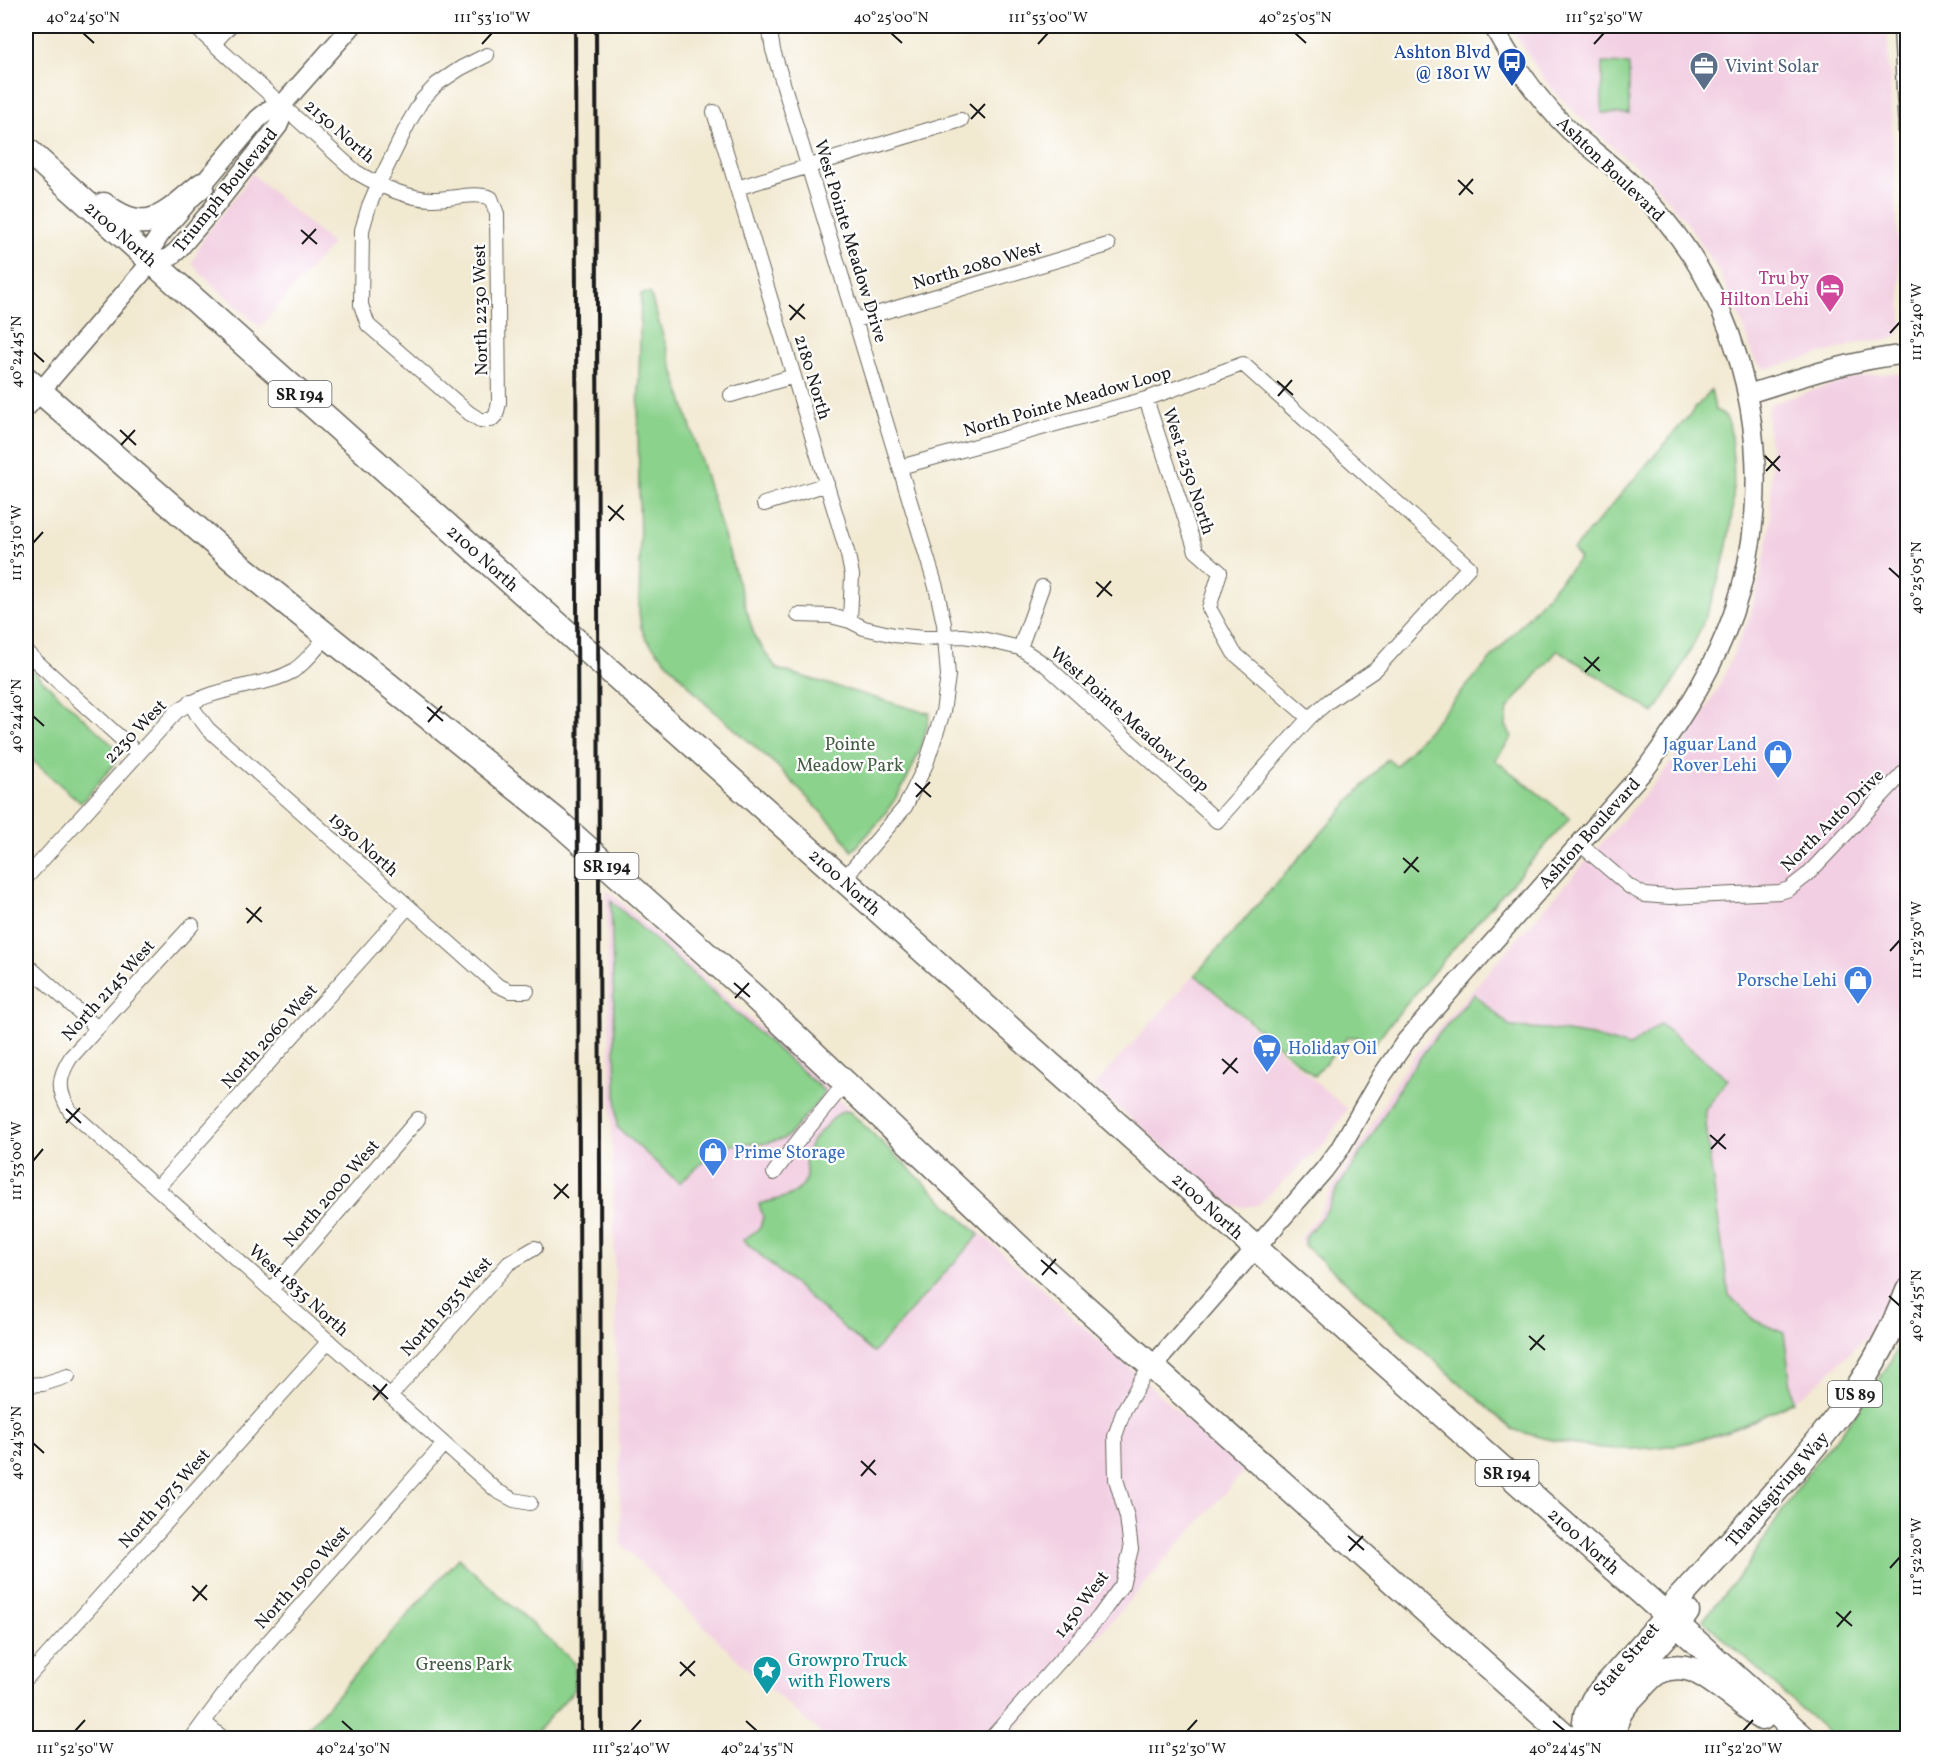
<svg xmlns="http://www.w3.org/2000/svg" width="1933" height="1764" viewBox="0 0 1933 1764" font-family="Vollkorn,serif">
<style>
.built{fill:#f2cfe2}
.green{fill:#8bd28c;stroke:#547754;stroke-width:1.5}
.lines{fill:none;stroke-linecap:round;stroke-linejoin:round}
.street-casing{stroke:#67645b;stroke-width:16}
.secondary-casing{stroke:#67645b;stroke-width:21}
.highway-casing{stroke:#67645b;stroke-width:27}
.street{stroke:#fff;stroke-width:14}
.secondary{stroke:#fff;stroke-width:18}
.highway{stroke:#fff;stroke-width:24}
.rail{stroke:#1c1c1c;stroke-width:4}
.ticks{fill:none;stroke:#1c1c1c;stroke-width:2}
.labels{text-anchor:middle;stroke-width:4.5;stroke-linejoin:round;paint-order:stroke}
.shield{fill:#fff;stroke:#606060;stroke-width:1.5}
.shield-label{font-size:16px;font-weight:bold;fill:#1c1c1c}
.transit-label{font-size:18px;fill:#164399;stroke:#fff;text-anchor:end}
.service-label{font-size:18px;fill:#4e5e75;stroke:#fff;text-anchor:start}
.street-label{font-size:18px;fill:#1c1c1c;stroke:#fff}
.hotel-label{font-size:18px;fill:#b23c85;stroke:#fff;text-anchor:end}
.park-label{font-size:18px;fill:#435c43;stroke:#fff}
.shop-label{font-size:18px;fill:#366cbe;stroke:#fff;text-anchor:end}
.culture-label{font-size:18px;fill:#0d838f;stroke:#fff;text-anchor:start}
.neatline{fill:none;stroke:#1c1c1c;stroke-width:2}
.ticks-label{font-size:15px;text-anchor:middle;fill:#1c1c1c}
</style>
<rect width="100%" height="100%" fill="#fff"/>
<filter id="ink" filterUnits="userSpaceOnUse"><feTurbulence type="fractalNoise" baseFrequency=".0167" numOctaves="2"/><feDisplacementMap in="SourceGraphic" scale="12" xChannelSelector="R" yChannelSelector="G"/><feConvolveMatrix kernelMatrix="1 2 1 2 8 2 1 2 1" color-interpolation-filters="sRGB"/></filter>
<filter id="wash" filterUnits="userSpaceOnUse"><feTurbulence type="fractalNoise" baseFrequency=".008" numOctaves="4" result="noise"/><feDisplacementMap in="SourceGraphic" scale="24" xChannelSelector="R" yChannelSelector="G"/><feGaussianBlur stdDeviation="1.35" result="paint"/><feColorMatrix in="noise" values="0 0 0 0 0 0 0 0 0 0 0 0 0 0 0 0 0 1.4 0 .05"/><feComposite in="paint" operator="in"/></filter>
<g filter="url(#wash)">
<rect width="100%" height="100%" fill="#f2e9d1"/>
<!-- built -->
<path class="built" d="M1510 26H1887L1902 321V328L1898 335 1888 340 1867 341 1767 369 1760 366 1754 358 1743 325 1720 274 1688 224 1650 179 1588 125 1557 94 1542 76Z
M251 173 332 244 260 327 201 274 192 263 204 237 244 186Z
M1891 373 1899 374 1908 380V1257L1898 1287 1886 1317 1827 1375 1805 1393 1777 1410 1749 1424 1715 1437 1683 1445 1652 1449 1620 1450 1568 1445 1513 1429 1300 1242 1301 1237 1318 1215 1334 1185 1359 1148 1397 1080 1412 1058 1654 784 1675 757 1700 720 1719 686 1750 616 1762 570 1769 533 1771 498V460L1767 413 1770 404 1856 377Z
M606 889 823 1084 917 1176 1244 1471 1008 1738H826L743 1665 621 1544Z
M1194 975 1347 1109 1326 1142 1258 1205 1245 1207 1234 1206 1224 1200 1094 1086Z"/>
<!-- green -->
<path class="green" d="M1602 63 1629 64V114L1602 113Z
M650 293 755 638 777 669 923 712 930 713C921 758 899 800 868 834 863 839 858 846 852 851L837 829 777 766 706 704 646 639 641 627 639 612 640 556 638 424 641 294Z
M1711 390 1715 410C1733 417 1730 432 1732 448 1742 543 1706 636 1654 713L1558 650 1508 708 1506 725 1512 737 1495 760 1570 818 1446 957 1370 1048 1357 1037H1348L1314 1076 1195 975 1387 759 1396 766 1580 558 1573 550Z
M26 665 117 749 118 758 115 763 81 803 26 755Z
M611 901 824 1091 822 1097 789 1135 783 1139 762 1144 749 1143 722 1146 679 1183 617 1127Z
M1474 994 1511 1027 1547 1029 1592 1036 1629 1047 1660 1024 1728 1079 1705 1110 1708 1146 1729 1295 1754 1320 1784 1333 1793 1401C1699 1454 1615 1463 1512 1429L1304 1245 1306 1236 1326 1212 1339 1186 1371 1138 1404 1080 1430 1044Z
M843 1111 850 1112 979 1235 873 1353 743 1240 760 1228 763 1217 759 1204C773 1200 793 1198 802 1186 810 1176 803 1164 806 1154 809 1141 832 1118 843 1111Z
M1907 1322V1738H1834L1703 1620 1745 1569 1792 1496 1816 1462 1854 1417 1876 1385 1894 1356Z
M458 1558 575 1663V1689L531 1738H299Z"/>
</g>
<g filter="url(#ink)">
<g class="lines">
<!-- street casing -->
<g class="street-casing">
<path id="street" d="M194 26 356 172C378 185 404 198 431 199 451 200 473 191 491 198L497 214 499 403 496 415 491 420H480L469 413 368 325 361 305 362 230 369 206 378 185 409 122 422 100 437 84 461 68 487 55
M769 26 773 50 936 587 944 624 948 676 943 712 926 764 905 807 843 880
M214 43 230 26
M714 112 848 555 852 575 850 621
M737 188 961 120
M856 320 1108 245
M731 395 794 376
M1146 399 1196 551 1220 572 1209 608 1234 653 1309 718
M764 504 827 484
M798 615 831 616 850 621 864 628 894 635 923 638 962 636 978 638 1020 648 1047 666 1217 821 1309 718 1329 701 1375 670 1469 567 1243 364 1146 399 900 467
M1020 648 1042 587
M26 652 137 753
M190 702 196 713 208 729 497 985 510 991H527
M1580 844 1630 887 1645 895 1670 897 1780 892 1789 889 1807 875 1908 768
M26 878 176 712C198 696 223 691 249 685 264 682 279 679 293 671 307 662 317 647 328 635
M192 925 71 1057C58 1077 57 1090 70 1111L497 1491 514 1500 530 1503
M26 964 97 1028
M774 1173 794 1146 845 1083
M157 1188 408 907
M271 1290 418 1119
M26 1385 43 1384 68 1376
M390 1396 509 1263 535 1248
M26 1679 329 1341
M204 1722 223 1738
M192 1738 237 1677 444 1444
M991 1738 1099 1617 1122 1585 1131 1549 1127 1517 1116 1479 1115 1436 1124 1410 1142 1379 1152 1367"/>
</g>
<!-- secondary casing -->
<g class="secondary-casing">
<path id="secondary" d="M1903 26 1908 131
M152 261 167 259 177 251 211 211 278 126 281 119 282 105
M1748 394C1801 377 1852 360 1908 354
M26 408 152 261 153 246 159 236 258 119 269 110 282 105 352 26
M1152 1367 1324 1170 1339 1150 1381 1077 1406 1041 1647 767C1682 720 1713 670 1733 614 1779 484 1754 327 1666 221 1652 204 1638 189 1622 175 1605 159 1587 146 1570 131 1538 100 1514 65 1493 26
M1580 1738 1583 1715 1591 1698 1665 1614"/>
</g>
<!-- highway casing -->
<g class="highway-casing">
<path id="highway" d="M26 149 1804 1738
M104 205C149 239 166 214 202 185
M26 379 237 563 556 820 751 994 1036 1263 1568 1738
M1665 1614C1699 1577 1733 1540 1766 1502 1826 1435 1875 1376 1908 1291
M1596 1738 1599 1720 1606 1704 1687 1612
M1615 1738C1613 1719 1622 1707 1635 1694 1642 1687 1649 1677 1658 1672 1668 1667 1679 1666 1690 1669 1708 1674 1744 1706 1762 1718"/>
</g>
<!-- street -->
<use href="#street" class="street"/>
<!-- secondary -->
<use href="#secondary" class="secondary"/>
<!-- highway -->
<use href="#highway" class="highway"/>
<!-- rail -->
<path class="rail" d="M575 26 581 1738
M596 26 602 1738"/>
</g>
</g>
<!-- ticks -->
<path class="ticks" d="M83 33 94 43M891 33 902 43M1295 33 1306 43M482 44 492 33M1038 44 1048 33M1594 44 1604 33M970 104 985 118M971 119 985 104M1458 180 1473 194M1459 195 1473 179M301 230 317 244M302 244 316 229M789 305 805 319M790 320 804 304M1890 333 1900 322M33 352 44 362M1277 381 1293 395M1278 396 1292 380M120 430 136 445M121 445 135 430M1765 456 1780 471M1766 471 1780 456M608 506 624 520M609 521 623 505M33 543 43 532M1889 568 1900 578M1096 582 1112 596M1097 597 1111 581M1584 657 1600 671M1585 672 1599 657M427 707 443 721M33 716 44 726M428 722 442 706M915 783 931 797M916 797 930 782M1403 858 1419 872M1404 873 1418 857M246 908 262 922M247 923 261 907M1890 951 1900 940M734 983 750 997M735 998 749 983M1222 1059 1238 1073M1223 1074 1237 1058M66 1109 81 1123M66 1123 80 1108M1710 1135 1726 1149M1711 1149 1725 1134M33 1161 43 1149M554 1184 569 1198M554 1199 568 1184M1041 1260 1057 1274M1042 1275 1056 1259M1889 1296 1900 1306M1529 1336 1545 1350M1530 1350 1544 1335M373 1385 388 1399M373 1400 387 1384M33 1443 44 1453M861 1461 876 1475M861 1476 875 1460M1348 1536 1364 1550M1349 1551 1363 1536M1890 1568 1900 1557M192 1586 207 1600M193 1601 207 1585M1836 1612 1852 1626M1837 1627 1851 1611M680 1662 695 1676M680 1676 695 1661M342 1721 353 1731M746 1721 757 1731M1553 1721 1565 1731M75 1731 85 1720M631 1731 641 1720M1187 1731 1197 1720M1743 1731 1753 1720"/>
<!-- icons -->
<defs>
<g id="bus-pin" transform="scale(1.5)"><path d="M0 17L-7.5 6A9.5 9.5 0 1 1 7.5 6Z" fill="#1a4fb4" stroke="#fff"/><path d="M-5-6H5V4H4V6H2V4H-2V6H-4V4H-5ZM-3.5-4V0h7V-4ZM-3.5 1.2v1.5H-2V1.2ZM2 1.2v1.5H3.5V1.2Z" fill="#fff"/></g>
<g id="office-pin" transform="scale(1.5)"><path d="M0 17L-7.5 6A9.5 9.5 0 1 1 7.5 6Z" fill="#5c6f8a" stroke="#fff"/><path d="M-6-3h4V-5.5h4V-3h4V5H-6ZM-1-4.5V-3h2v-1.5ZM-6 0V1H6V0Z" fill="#fff"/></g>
<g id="hotel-pin" transform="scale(1.5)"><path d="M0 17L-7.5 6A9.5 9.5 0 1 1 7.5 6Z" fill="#d1479c" stroke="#fff"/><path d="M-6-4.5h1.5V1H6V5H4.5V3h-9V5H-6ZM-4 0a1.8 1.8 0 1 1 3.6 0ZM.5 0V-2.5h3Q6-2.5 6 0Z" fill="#fff"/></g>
<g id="shop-pin" transform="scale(1.5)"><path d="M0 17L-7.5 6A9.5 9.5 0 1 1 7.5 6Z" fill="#3f7fe0" stroke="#fff"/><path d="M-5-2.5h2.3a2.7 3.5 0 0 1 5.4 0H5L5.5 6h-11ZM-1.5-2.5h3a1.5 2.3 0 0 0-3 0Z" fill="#fff"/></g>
<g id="supermarket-pin" transform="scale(1.5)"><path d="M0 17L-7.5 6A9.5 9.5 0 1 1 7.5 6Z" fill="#3f7fe0" stroke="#fff"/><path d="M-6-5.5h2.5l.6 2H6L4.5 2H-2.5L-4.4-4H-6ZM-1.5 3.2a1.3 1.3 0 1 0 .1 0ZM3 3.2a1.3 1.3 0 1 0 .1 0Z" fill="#fff"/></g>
<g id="sight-pin" transform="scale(1.5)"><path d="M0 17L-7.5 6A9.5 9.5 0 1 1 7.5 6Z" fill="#0f9aa8" stroke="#fff"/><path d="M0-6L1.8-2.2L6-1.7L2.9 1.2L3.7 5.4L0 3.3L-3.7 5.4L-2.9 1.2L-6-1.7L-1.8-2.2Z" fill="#fff"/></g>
</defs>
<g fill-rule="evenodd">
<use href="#bus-pin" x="1512" y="62"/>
<use href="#office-pin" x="1704" y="66"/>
<use href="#hotel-pin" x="1830" y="288"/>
<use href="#shop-pin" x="1778" y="754"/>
<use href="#shop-pin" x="1858" y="980"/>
<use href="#supermarket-pin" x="1267" y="1048"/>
<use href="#shop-pin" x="713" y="1152"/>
<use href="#sight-pin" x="767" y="1670"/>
</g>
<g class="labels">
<!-- shield labels -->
<g class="shield">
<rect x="268.5" y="381" width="63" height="26" rx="4.5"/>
<rect x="575.5" y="853" width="63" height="26" rx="4.5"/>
<rect x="1828" y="1381" width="54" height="26" rx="4.5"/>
<rect x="1475.5" y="1460" width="63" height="26" rx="4.5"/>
</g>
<g class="shield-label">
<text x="300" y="400">SR 194</text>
<text x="607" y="872">SR 194</text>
<text x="1855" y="1400">US 89</text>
<text x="1507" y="1479">SR 194</text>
</g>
<!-- transit labels -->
<g class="transit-label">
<text x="1491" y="58">Ashton Blvd<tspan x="1491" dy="21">@ 1801 W</tspan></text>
</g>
<!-- service labels -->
<g class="service-label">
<text x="1725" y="72">Vivint Solar</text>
</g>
<!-- street labels -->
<g class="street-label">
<text transform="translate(340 131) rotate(41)" y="6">2150 North</text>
<text transform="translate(1611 169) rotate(44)" y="6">Ashton Boulevard</text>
<text transform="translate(225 190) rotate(-51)" y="6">Triumph Boulevard</text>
<text transform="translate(121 234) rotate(41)" y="6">2100 North</text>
<text transform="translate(851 241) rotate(73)" y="6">West Pointe Meadow Drive</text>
<text transform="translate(977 265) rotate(-16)" y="6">North 2080 West</text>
<text transform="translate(480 310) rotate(-91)" y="6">North 2230 West</text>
<text transform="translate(813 377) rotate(73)" y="6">2180 North</text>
<text transform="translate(1067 401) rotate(-16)" y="6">North Pointe Meadow Loop</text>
<text transform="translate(1189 471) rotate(72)" y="6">West 2250 North</text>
<text transform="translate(483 558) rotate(42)" y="6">2100 North</text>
<text transform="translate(1130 719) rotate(42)" y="6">West Pointe Meadow Loop</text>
<text transform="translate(135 731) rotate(-46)" y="6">2230 West</text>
<text transform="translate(1832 820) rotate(-45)" y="6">North Auto Drive</text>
<text transform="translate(1589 833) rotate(-48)" y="6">Ashton Boulevard</text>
<text transform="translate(364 844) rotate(42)" y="6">1930 North</text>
<text transform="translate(845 882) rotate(42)" y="6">2100 North</text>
<text transform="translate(108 990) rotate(-48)" y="6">North 2145 West</text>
<text transform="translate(269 1036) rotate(-48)" y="6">North 2060 West</text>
<text transform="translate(331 1193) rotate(-49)" y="6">North 2000 West</text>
<text transform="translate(1208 1206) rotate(42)" y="6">2100 North</text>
<text transform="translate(299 1290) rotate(42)" y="6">West 1835 North</text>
<text transform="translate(446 1306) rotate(-48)" y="6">North 1935 West</text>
<text transform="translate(1777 1489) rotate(-49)" y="6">Thanksgiving Way</text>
<text transform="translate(164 1498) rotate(-48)" y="6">North 1975 West</text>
<text transform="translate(1584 1541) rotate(42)" y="6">2100 North</text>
<text transform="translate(302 1577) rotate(-48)" y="6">North 1900 West</text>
<text transform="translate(1081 1604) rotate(-53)" y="6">1450 West</text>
<text transform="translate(1626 1659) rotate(-49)" y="6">State Street</text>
</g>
<!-- hotel labels -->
<g class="hotel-label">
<text x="1809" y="284">Tru by<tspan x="1809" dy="21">Hilton Lehi</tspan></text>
</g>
<!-- park labels -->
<g class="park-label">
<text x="850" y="750">Pointe<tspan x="850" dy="21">Meadow Park</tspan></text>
<text x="464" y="1670">Greens Park</text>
</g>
<!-- shop labels -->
<g class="shop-label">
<text x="1757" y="750">Jaguar Land<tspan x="1757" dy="21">Rover Lehi</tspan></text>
<text x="1837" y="986">Porsche Lehi</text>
<text x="1288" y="1054" text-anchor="start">Holiday Oil</text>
<text x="734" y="1158" text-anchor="start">Prime Storage</text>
</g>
<!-- culture labels -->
<g class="culture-label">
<text x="788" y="1666">Growpro Truck<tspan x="788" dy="21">with Flowers</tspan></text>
</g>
</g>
<!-- margin -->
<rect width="1933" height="1764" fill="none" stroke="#fff" stroke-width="66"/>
<rect x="33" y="33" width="1867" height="1698" class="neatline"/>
<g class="ticks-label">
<text x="83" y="22">40°24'50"N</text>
<text x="492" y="22">111°53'10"W</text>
<text x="891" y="22">40°25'00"N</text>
<text x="1048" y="22">111°53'00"W</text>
<text x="1295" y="22">40°25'05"N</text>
<text x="1604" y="22">111°52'50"W</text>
<text transform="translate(1916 322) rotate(-90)" y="5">111°52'40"W</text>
<text transform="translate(16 352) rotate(-90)" y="5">40°24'45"N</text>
<text transform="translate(16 543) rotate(-90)" y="5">111°53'10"W</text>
<text transform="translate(1916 578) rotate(-90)" y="5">40°25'05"N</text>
<text transform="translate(16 716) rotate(-90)" y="5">40°24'40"N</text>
<text transform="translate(1916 940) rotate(-90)" y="5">111°52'30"W</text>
<text transform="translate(16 1161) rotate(-90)" y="5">111°53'00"W</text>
<text transform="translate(1916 1306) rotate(-90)" y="5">40°24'55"N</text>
<text transform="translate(16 1443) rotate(-90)" y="5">40°24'30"N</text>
<text transform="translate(1916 1557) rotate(-90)" y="5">111°52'20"W</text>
<text x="75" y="1753">111°52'50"W</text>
<text x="353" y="1753">40°24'30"N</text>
<text x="631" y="1753">111°52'40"W</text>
<text x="757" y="1753">40°24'35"N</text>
<text x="1187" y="1753">111°52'30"W</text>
<text x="1565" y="1753">40°24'45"N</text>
<text x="1743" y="1753">111°52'20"W</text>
</g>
</svg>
